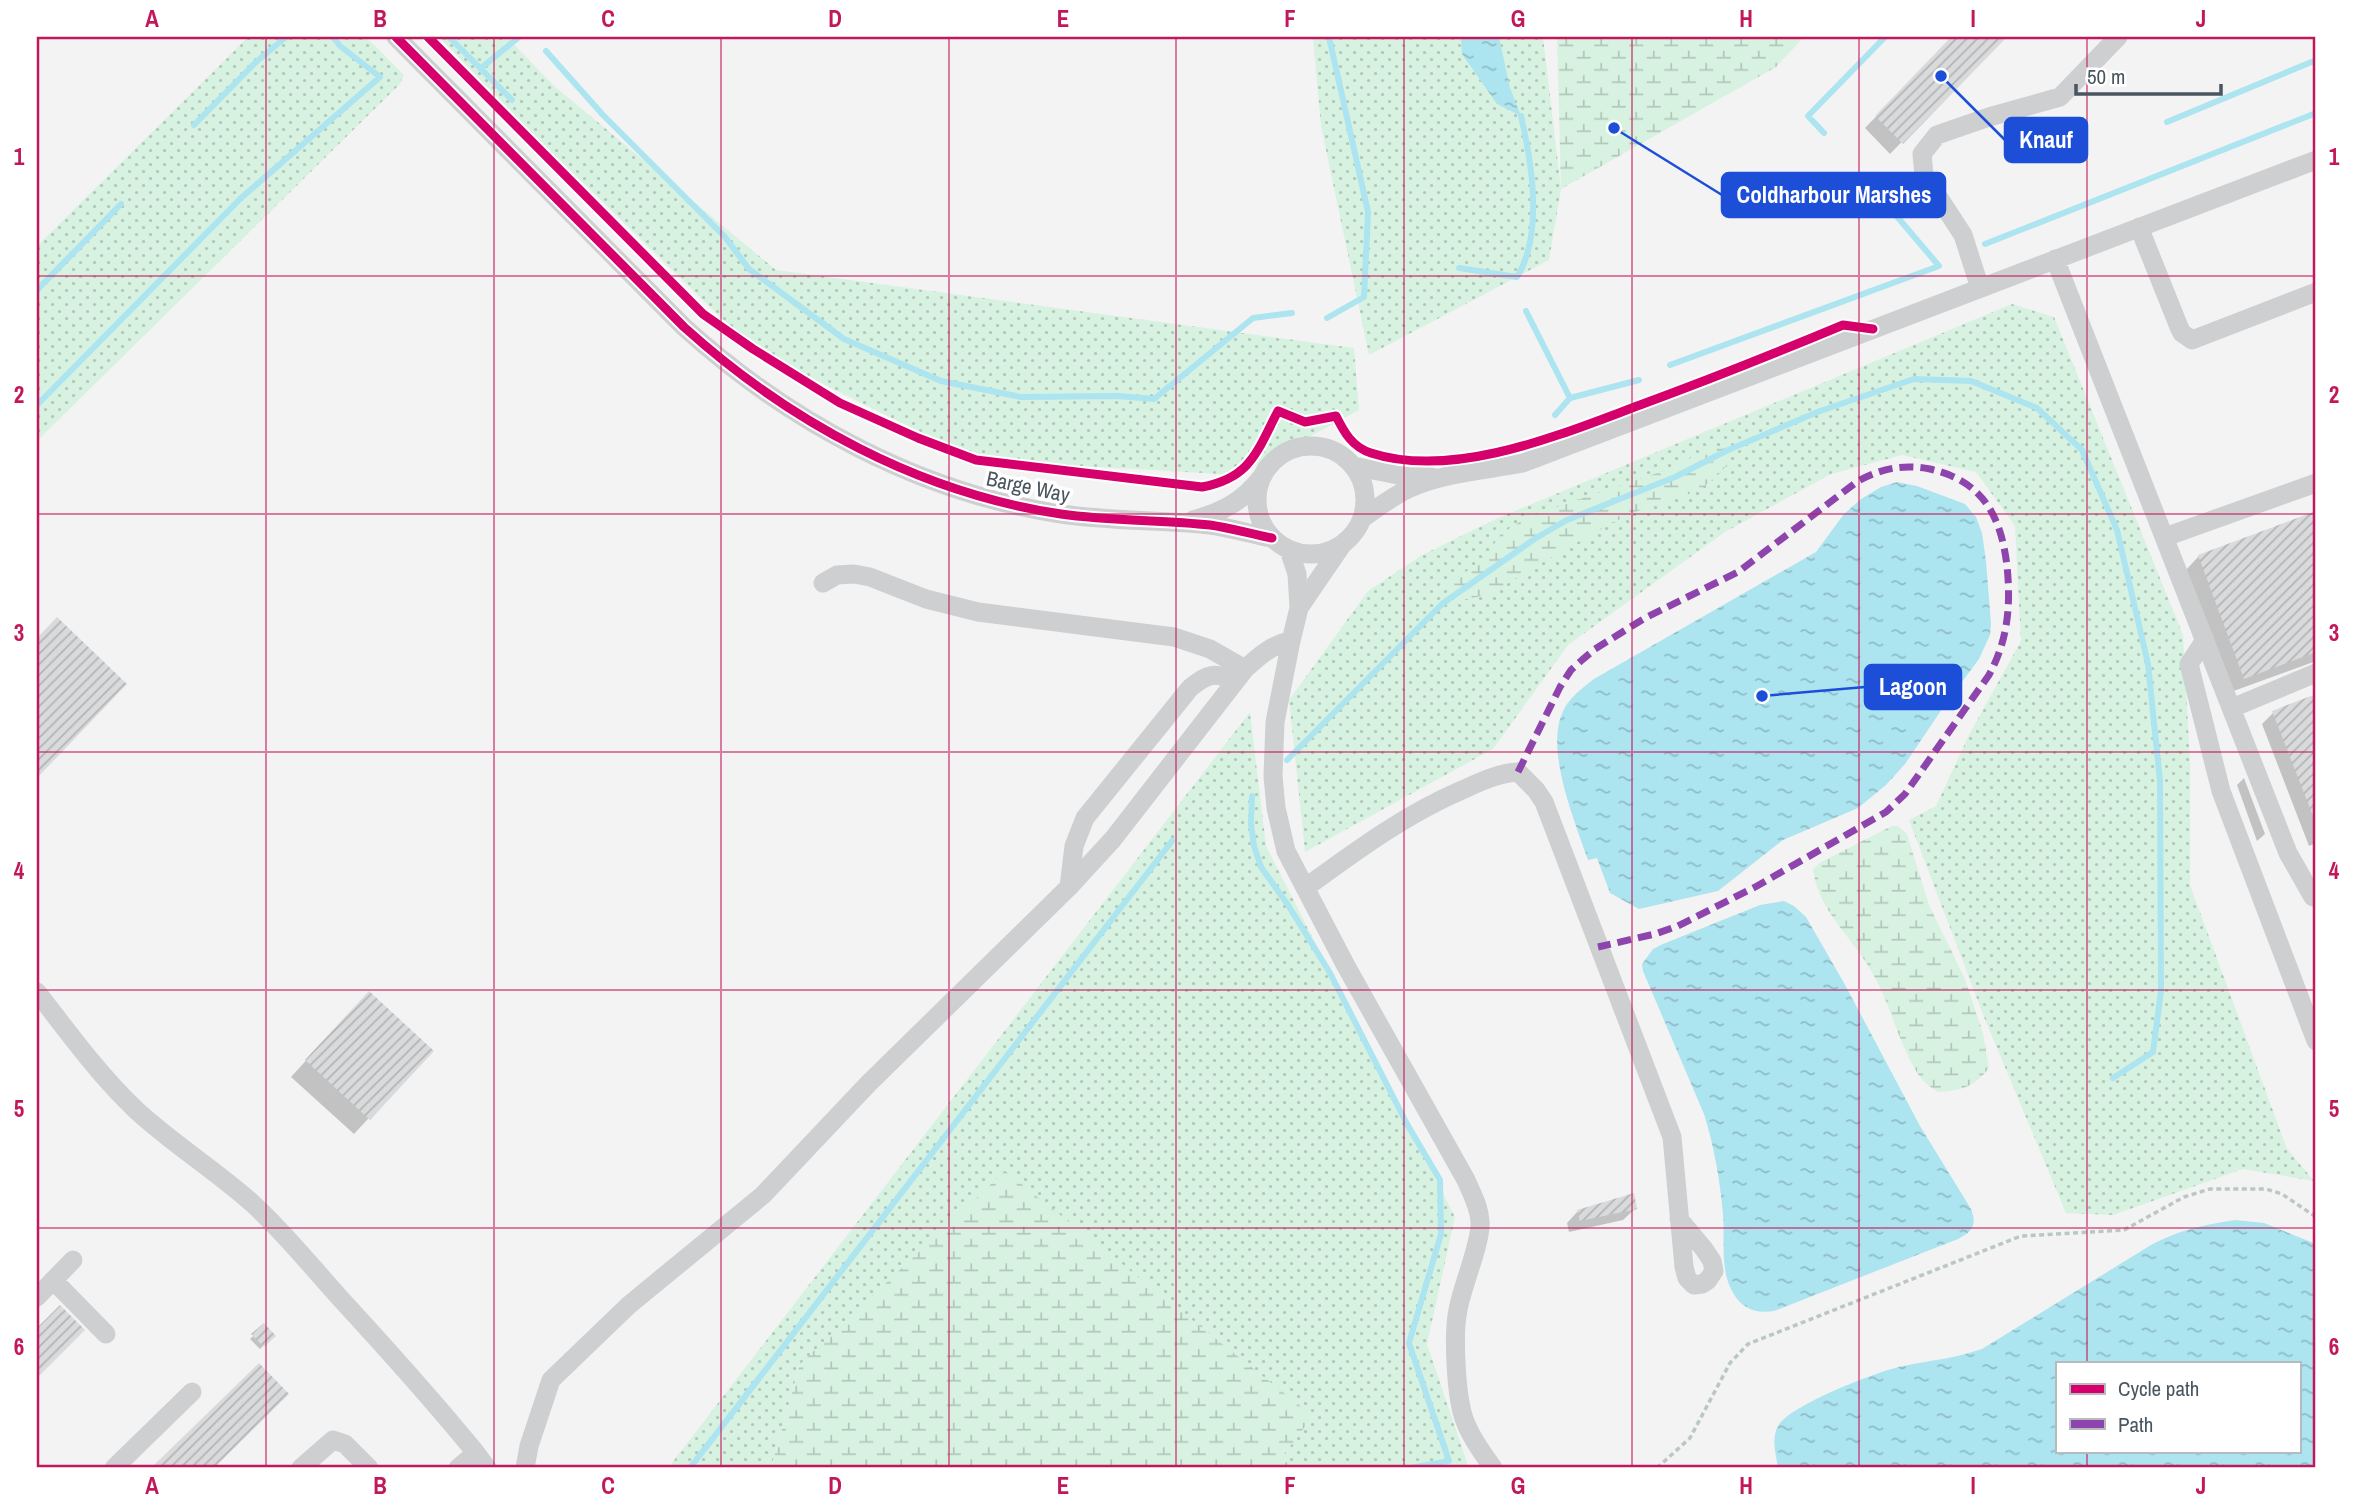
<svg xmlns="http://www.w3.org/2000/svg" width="2353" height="1505" viewBox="0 0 2353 1505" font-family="'Archivo Narrow',sans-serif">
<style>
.grass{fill:url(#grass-dots)}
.wetland{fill:url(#wetland-marsh)}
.water{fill:url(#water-ripples);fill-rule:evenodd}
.shadow{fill:#0003}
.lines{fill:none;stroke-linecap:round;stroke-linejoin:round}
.stream{stroke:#ace4f0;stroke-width:6}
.building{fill:url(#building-hatch)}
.path{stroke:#bac7c3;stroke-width:3.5;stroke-dasharray:5 3.5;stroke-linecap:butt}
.minor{stroke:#cdcfd1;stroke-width:19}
.quiet{stroke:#8e44ad;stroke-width:7;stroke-dasharray:14 7;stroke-linecap:butt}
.cycleway-casing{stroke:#fff;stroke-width:13}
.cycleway{stroke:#d6006c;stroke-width:9}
.grid{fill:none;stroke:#c2185b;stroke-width:2;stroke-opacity:0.55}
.labels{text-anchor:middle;stroke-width:7;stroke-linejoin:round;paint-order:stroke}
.street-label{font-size:21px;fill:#495660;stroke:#fff}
.leader{fill:none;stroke:#1d4ed8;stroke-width:2.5}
.callout-dot{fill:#1d4ed8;stroke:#fff;stroke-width:2.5}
.callout{fill:#1d4ed8;stroke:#1d4ed8;stroke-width:2.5}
.callout-label{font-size:23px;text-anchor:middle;font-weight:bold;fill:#fff}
.neatline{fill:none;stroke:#c2185b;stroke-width:2.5}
.grid-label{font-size:23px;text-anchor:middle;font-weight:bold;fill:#c2185b}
</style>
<defs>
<pattern id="grass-dots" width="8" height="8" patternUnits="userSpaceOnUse" patternTransform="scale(1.75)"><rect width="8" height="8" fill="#d8f2e1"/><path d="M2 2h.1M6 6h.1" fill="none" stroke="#b1c7ba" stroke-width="1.8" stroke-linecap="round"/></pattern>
<pattern id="wetland-marsh" width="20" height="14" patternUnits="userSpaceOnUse" patternTransform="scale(1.75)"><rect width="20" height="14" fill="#d8f2e1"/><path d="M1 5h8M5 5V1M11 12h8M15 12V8" fill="none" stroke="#b1c7ba"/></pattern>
<pattern id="water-ripples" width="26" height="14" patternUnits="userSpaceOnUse" patternTransform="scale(1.75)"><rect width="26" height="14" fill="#ace4f0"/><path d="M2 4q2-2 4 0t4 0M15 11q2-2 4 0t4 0" fill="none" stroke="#8ebcc6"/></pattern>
<pattern id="building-hatch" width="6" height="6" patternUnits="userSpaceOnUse" patternTransform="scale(1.75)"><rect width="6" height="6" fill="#d9dadb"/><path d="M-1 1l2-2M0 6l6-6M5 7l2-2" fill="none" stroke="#b2b4b5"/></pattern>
</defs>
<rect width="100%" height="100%" fill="#f3f3f3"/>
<!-- grass -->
<path class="grass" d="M248 37H366L404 75 400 84 37 441V246Z
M439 37H507L553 85 776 270 1354 348 1359 410 1238 475 976 460 753 349 519 120Z
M1313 37H1543L1561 189 1549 260 1369 355 1321 126Z
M2012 304 2054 317 2183 635 2190 761V885L2287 1149 2314 1181 2243 1169 2113 1215 2066 1213 1984 1017 1909 820 1936 806 1970 733 2021 641 2015 526 1976 472 1902 455 1831 474 1725 532 1568 645 1493 749 1305 852 1289 700 1368 591 1422 555 1498 518Z
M1250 712 1266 846 1455 1217 1427 1344 1469 1468H1317L1278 1461 1313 1416 800 1364 771 1468H668Z"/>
<!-- wetland -->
<path class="wetland" d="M1557 37H1804L1776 67 1561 189Z
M1712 444 1728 450 1731 459C1701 504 1661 497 1620 519 1576 542 1533 568 1490 594L1468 599 1450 598 1446 594 1452 581 1483 560 1501 534 1527 517 1678 466Z
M1892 826H1898L1907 834 1929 905 1965 979 1983 1033 1989 1068C1975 1086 1961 1091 1938 1092 1931 1087 1923 1082 1918 1074 1899 1044 1891 1007 1874 976 1855 939 1819 913 1813 870L1819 863Z
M1005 1171 1313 1416 1279 1461 1317 1468H771L800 1364Z"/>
<!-- water -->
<path class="water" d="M1461 37H1499L1510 88 1521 116 1497 104 1462 54Z
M1897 482 1917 486 1965 504 1976 517 1982 533 1986 561 1991 624 1990 635 1979 659 1944 706 1905 764 1886 785 1858 808 1783 840 1718 891 1639 909 1610 893 1597 858 1588 860C1575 822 1547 755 1561 716 1567 699 1580 690 1594 679L1816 552 1844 514 1861 499 1881 487Z
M1784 901 1794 906 1806 917 1844 983 1920 1126 1971 1209C1977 1225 1973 1231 1958 1239L1774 1311C1754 1314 1740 1308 1731 1289 1720 1267 1725 1238 1723 1214 1720 1180 1714 1146 1704 1114L1643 971 1642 964 1653 949 1663 944 1760 905Z
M2235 1220 2264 1223 2316 1244V1468H1778C1776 1454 1771 1439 1778 1426 1790 1405 1878 1371 1903 1366 1932 1360 1953 1359 1982 1349L2151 1245C2180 1230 2202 1225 2235 1220ZM2057 1363H2299V1451H2057Z"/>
<!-- shadow -->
<path class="shadow" d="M1953 37H2004L1890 154 1865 128Z
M2316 513V661L2228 693 2184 572 2199 556Z
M41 635 124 684 37 776V639Z
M2316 696V843L2309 846 2262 724 2273 713Z
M2244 778 2265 834 2257 841 2237 785Z
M353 1009 431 1051 354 1134 291 1077Z
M1635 1209 1623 1220 1569 1232 1567 1223 1578 1211Z
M264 1326 273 1336 260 1349 250 1339Z"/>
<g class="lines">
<!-- stream -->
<path class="stream" d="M449 37 512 100
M546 51 603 115 725 237 749 269 844 339 941 381 1021 397 1118 396 1154 399 1253 318 1292 313
M481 68 519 37
M2167 122 2314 61
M194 125 256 62 286 37
M1824 133 1808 116 1885 37
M1985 244 2316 113
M1459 268 1517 277C1543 235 1532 163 1521 116
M37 290 121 204
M1526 311 1570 398 1639 380
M1327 318 1364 297 1368 212 1329 37
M1670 365 1939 266 1894 213
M37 405 241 198 380 77 340 46 333 37
M1555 415 1570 398
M1287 760 1442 604 1536 538 1567 520 1675 477 1728 450 1820 411 1914 379 1971 381 2037 408 2082 450 2117 530 2148 664 2160 781 2161 991 2153 1052 2113 1078
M1252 796 1251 824 1254 846 1261 867 1288 905 1330 973 1407 1124 1440 1180 1441 1234 1409 1343 1449 1461 1411 1468
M690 1468 1172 841"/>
</g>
<!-- building -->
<path class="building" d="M1951 37H2007L1903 144 1875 116Z
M2316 511V652L2244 679 2198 555Z
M57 617 127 684 37 778V638Z
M2316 694V821H2315L2272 711Z
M369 991 434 1051 370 1120 305 1060Z
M1634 1193 1637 1209 1580 1221 1577 1210Z
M60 1305 85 1330 37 1378V1328Z
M264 1323 276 1336 264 1347 251 1334Z
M259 1363 289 1394 214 1468H151Z"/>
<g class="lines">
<!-- path -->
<path class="path" d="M1657 1468 1690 1438 1730 1363 1748 1344 2021 1236 2124 1230 2184 1197 2210 1189H2266L2282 1194 2316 1217"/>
<!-- minor -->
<path class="minor" d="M396 37 684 327C789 422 920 493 1061 514 1110 521 1160 520 1210 525 1231 528 1251 534 1272 538
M2139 227 2179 327 2182 333 2192 340 2316 292
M2055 259 2288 853 2313 897 2316 896
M1980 288 1963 235 1924 175 1922 154 1937 135 1989 117 2060 97 2118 37
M1257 500a54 54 0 1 1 108 0a54 54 0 1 1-108 0Z
M1353 466 1398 475 1432 477
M1363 518C1378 507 1393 496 1410 488 1444 473 1486 470 1523 463L2316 160
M1193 520C1222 512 1242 502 1261 478
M2165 537 2316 483
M1289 550 1297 574 1299 608 1291 641 1275 722 1273 776 1276 808 1286 851 1346 966 1466 1180C1472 1194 1479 1206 1480 1221 1482 1241 1462 1286 1458 1310 1453 1333 1456 1388 1462 1412 1467 1432 1481 1451 1493 1468
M823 583 837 575 854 574 870 577 926 599 978 612 1174 637 1210 649 1245 669
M1299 608 1342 545
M2205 640 2189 664 2221 791 2316 1041
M2232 708 2316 673
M1069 887 1074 846 1085 818 1190 688C1207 674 1215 671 1235 682
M1305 888C1356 851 1404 815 1462 790 1480 782 1498 773 1518 772L1536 790 1544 802 1672 1137 1684 1267 1687 1278 1694 1285 1702 1284 1708 1280 1714 1271 1712 1261 1704 1249 1679 1219
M37 992C68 1032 99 1075 136 1110 173 1144 215 1170 252 1203 284 1232 311 1266 339 1297 386 1348 432 1399 476 1453
M53 1280 106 1334
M37 1297 73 1260
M114 1468 192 1392
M301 1468 333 1440 345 1444 369 1468
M458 1468 476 1453 487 1468
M525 1468 529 1446 551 1380 629 1305 763 1195 868 1084 1069 887 1113 839 1245 669C1258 657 1272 644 1291 641"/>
<!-- quiet -->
<path class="quiet" d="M1518 772 1560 687 1571 670 1582 660 1595 649 1645 618 1738 572 1858 481C1882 468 1904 464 1930 469 1983 481 2001 516 2007 566 2011 605 2008 640 1989 675L1905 794 1886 812 1757 886 1678 926 1655 934 1598 947"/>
<!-- cycleway casing -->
<g class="cycleway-casing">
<path id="cycleway" d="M396 37 684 327C789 422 920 493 1061 514 1110 521 1160 520 1210 525 1231 528 1251 534 1272 538
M428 37 703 314 753 349 840 403 918 438 976 460 1202 487C1251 478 1257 451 1278 411L1305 422 1336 416C1344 432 1352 447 1371 453 1454 480 1562 434 1640 405 1708 380 1776 353 1843 325L1873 329"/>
</g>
<!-- cycleway -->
<use href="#cycleway" class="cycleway"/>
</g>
<!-- grid -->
<path class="grid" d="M266 37V1468M494 37V1468M721 37V1468M949 37V1468M1176 37V1468M1404 37V1468M1632 37V1468M1859 37V1468M2087 37V1363M37 276H2316M37 514H2316M37 752H2316M37 990H2316M37 1228H2316M2087 1451V1468"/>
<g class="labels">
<!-- street labels -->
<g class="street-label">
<text transform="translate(1028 487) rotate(12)" y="7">Barge Way</text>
</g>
</g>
<!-- callouts -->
<path class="leader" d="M1941 76L2005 140M1614 128L1722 195M1762 696L1865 687"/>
<g class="callout-dot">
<circle cx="1941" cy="76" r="7"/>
<circle cx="1614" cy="128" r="7"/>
<circle cx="1762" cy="696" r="7"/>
</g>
<g class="callout">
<rect x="2005" y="118" width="82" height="44" rx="7"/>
<rect x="1722" y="173" width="223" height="44" rx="7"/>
<rect x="1865" y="665" width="96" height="44" rx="7"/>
</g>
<g class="callout-label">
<text x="2046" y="148">Knauf</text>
<text x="1834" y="203">Coldharbour Marshes</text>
<text x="1913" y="695">Lagoon</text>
</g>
<!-- border -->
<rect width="2353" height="1505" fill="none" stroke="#ffffff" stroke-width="77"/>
<!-- legend -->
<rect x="2056" y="1362" width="245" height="91" fill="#ffffff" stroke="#b6bbbf" stroke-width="2"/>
<rect x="2070" y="1384" width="35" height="10" fill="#d6006c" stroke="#b6bbbf" stroke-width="2"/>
<text x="2118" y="1396" font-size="21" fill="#495660">Cycle path</text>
<rect x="2070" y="1419" width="35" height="10" fill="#8e44ad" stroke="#b6bbbf" stroke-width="2"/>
<text x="2118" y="1432" font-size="21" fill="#495660">Path</text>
<!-- scale -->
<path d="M2076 84v10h145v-10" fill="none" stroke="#495660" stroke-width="3.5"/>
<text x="2087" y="84" font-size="21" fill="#495660" stroke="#ffffff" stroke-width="5" paint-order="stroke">50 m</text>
<rect x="38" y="38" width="2276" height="1428" class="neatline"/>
<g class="grid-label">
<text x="152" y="27">A</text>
<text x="380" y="27">B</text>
<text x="608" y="27">C</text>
<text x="835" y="27">D</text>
<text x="1063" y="27">E</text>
<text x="1290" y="27">F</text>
<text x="1518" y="27">G</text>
<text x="1746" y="27">H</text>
<text x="1973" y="27">I</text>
<text x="2201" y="27">J</text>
<text x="19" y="165">1</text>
<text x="2334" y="165">1</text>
<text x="19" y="403">2</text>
<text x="2334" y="403">2</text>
<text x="19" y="641">3</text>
<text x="2334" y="641">3</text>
<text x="19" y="879">4</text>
<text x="2334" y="879">4</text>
<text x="19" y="1117">5</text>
<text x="2334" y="1117">5</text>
<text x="19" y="1355">6</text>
<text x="2334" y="1355">6</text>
<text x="152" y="1494">A</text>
<text x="380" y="1494">B</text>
<text x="608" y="1494">C</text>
<text x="835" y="1494">D</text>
<text x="1063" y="1494">E</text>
<text x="1290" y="1494">F</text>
<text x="1518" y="1494">G</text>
<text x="1746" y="1494">H</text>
<text x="1973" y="1494">I</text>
<text x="2201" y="1494">J</text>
</g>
</svg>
